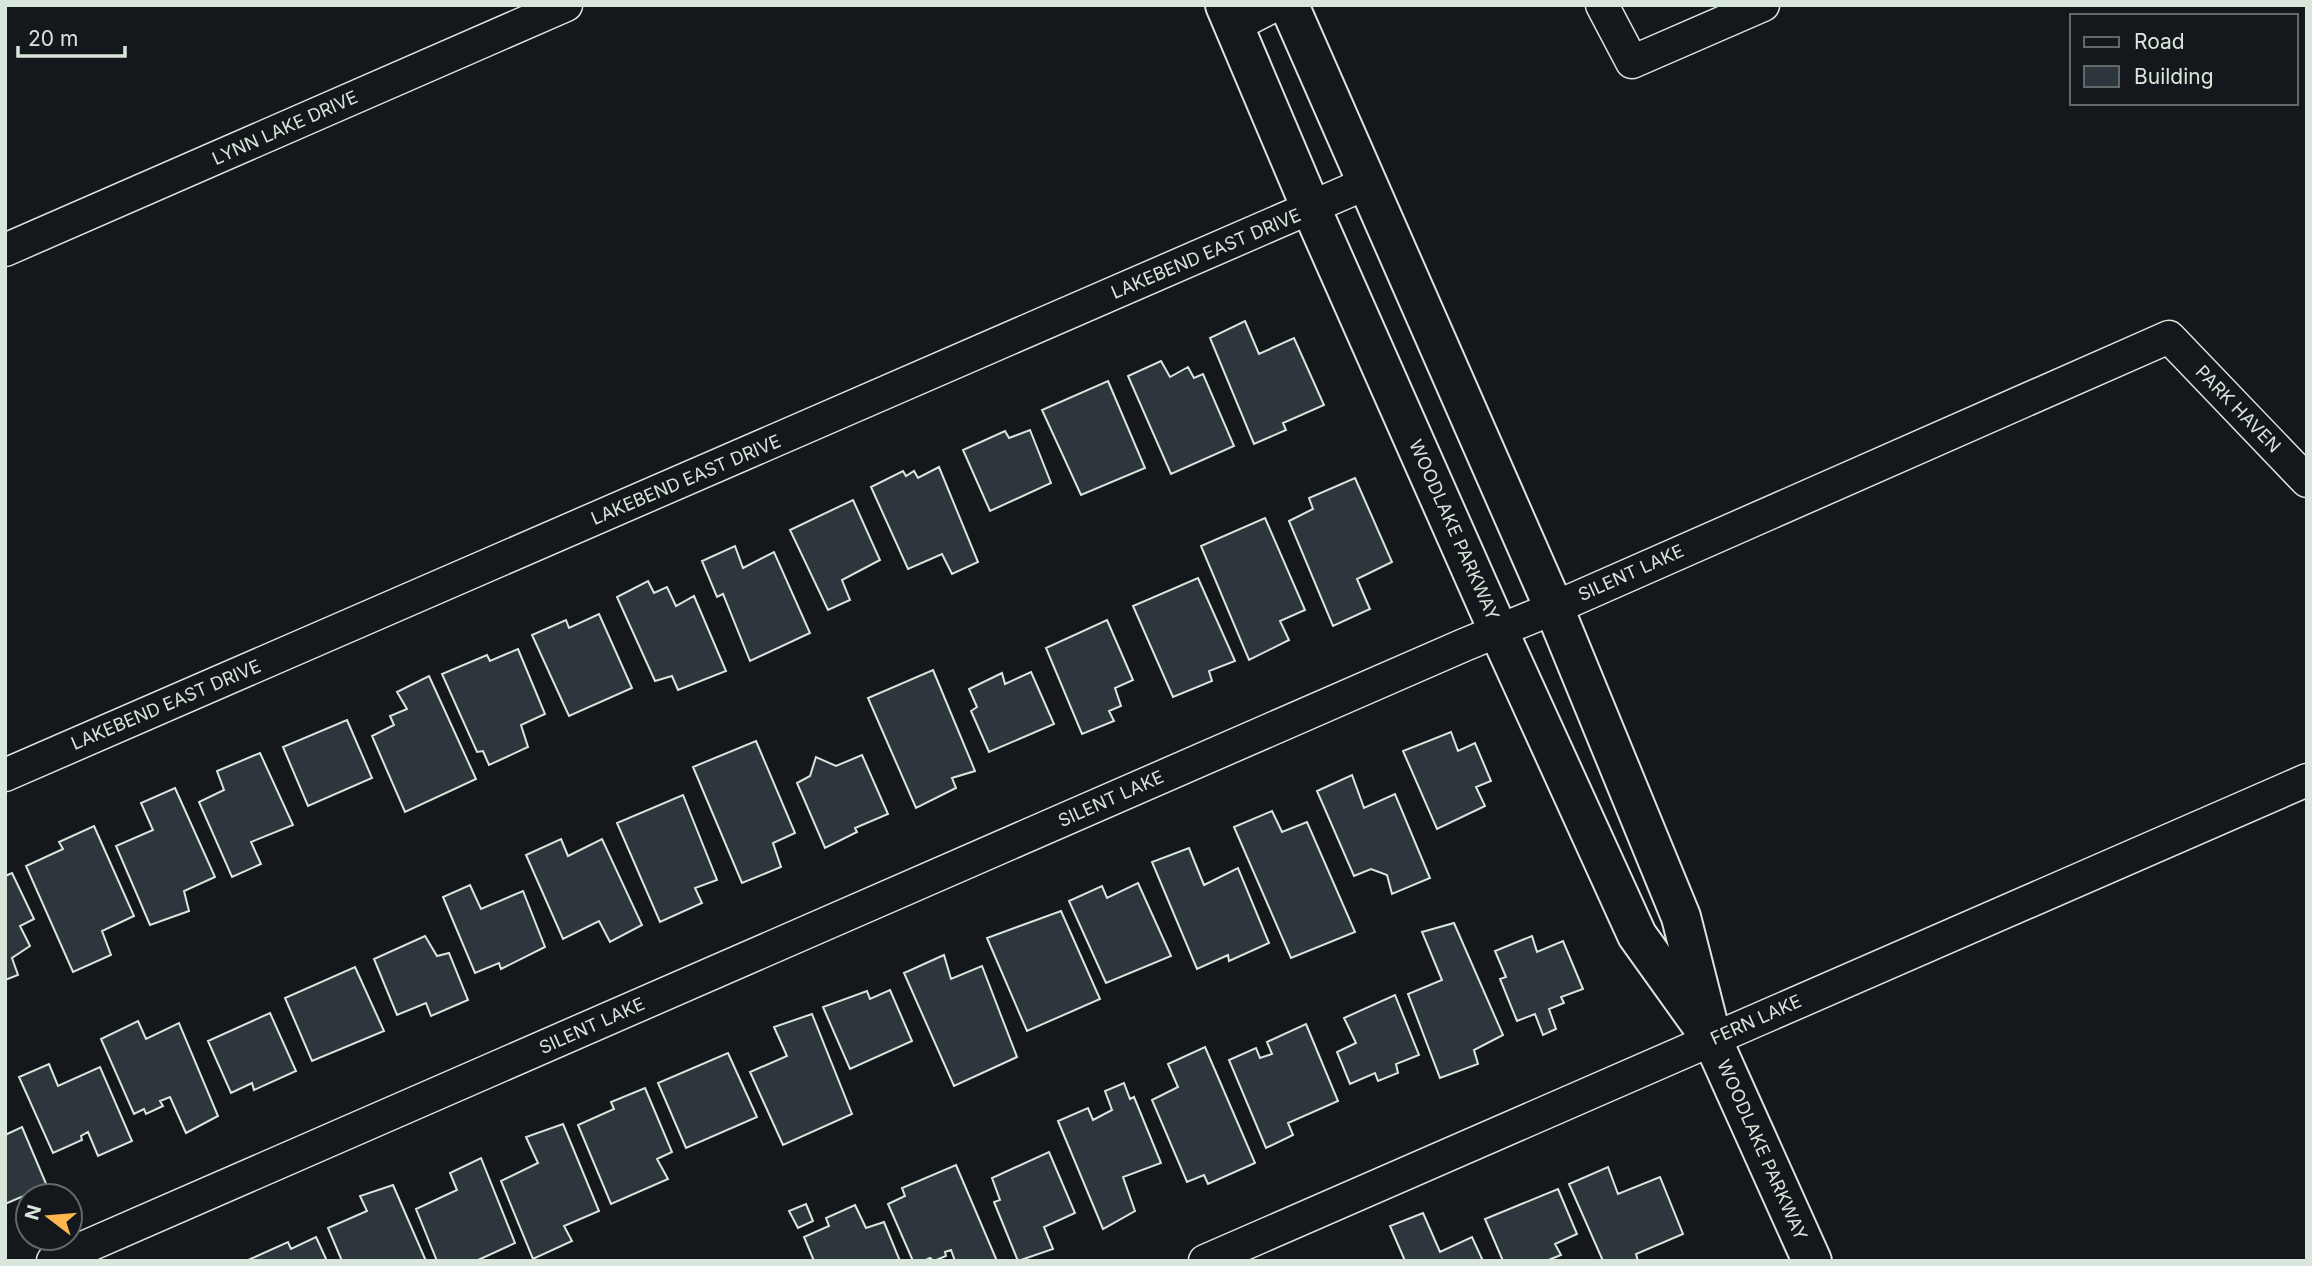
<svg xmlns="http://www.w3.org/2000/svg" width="2312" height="1266" viewBox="0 0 2312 1266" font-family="Inter,sans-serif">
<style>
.building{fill:#2c363c;stroke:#d8e6dc;stroke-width:2}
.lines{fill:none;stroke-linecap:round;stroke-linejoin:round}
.minor-casing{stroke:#d8e6dc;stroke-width:35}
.tertiary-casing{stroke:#d8e6dc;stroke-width:42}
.minor{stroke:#14181c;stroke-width:32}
.tertiary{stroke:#14181c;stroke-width:38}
.labels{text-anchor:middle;stroke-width:5;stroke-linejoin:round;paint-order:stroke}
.street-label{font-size:18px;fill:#d8e6dc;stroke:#14181c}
</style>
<rect width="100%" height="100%" fill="#14181c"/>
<!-- building -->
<path class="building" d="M1245 321 1259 354 1294 338 1324 405 1283 423 1286 430 1254 444 1210 338Z
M1161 361 1170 377 1188 367 1194 378 1203 374 1234 446 1171 474 1128 376Z
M1108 381 1145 468 1081 495 1042 410Z
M1030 430 1051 483 990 511 963 450 1005 431 1009 438Z
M939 467 978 562 952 574 942 554 908 569 871 487 903 471 906 476 914 471 918 478Z
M1355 478 1392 562 1357 579 1370 609 1333 626 1289 521 1313 509 1309 498Z
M853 500 880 560 842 580 850 600 828 610 790 530Z
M1265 518 1305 610 1280 621 1289 640 1249 660 1201 546Z
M735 546 743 568 774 552 810 633 750 661 723 594 717 597 702 561Z
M1198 578 1235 661 1209 671 1212 681 1173 697 1133 606Z
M648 581 654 593 667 587 676 606 694 596 726 671 678 690 672 676 655 681 617 597Z
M599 614 632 688 569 716 532 635 566 620 569 628Z
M1107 620 1133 680 1115 688 1121 706 1109 711 1114 721 1082 734 1046 648Z
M518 649 545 714 521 725 528 747 489 765 483 751 477 752 442 674 487 655 490 661Z
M933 670 975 771 952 778 956 788 916 808 868 698Z
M1031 672 1054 724 989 752 971 711 977 707 969 689 1002 673 1005 684Z
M429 676 476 779 405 812 372 736 394 725 390 716 407 709 397 692Z
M347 720 372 778 308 806 283 747Z
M1451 732 1458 751 1475 743 1491 781 1476 787 1485 806 1437 829 1403 751Z
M756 741 795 833 773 843 781 867 742 883 693 767Z
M260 753 293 825 251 842 261 864 232 877 199 802 224 790 217 771Z
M862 755 888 814 855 828 857 832 825 848 797 783 810 776 816 757 836 766Z
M1352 775 1364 808 1395 794 1430 878 1392 894 1387 875 1371 869 1354 876 1317 791Z
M175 788 215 877 184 891 189 911 150 925 116 846 153 830 141 803Z
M683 795 717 880 695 888 702 903 660 922 617 823Z
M1272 811 1282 832 1307 822 1355 932 1291 958 1234 827Z
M94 826 134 916 102 931 111 955 73 972 26 866 63 849 59 842Z
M561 839 568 856 602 839 642 925 610 942 599 921 563 939 526 855Z
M1189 848 1204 885 1238 868 1269 943 1229 961 1228 955 1197 969 1152 862Z
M12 873 34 919 20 926 30 946 12 958 18 975 5 980V876Z
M1138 883 1171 956 1106 983 1069 901 1102 886 1107 898Z
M470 885 481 909 523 891 545 947 501 969 499 963 475 973 443 897Z
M1061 911 1100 999 1027 1031 987 938Z
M1454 923 1503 1035 1474 1050 1478 1064 1440 1078 1408 994 1442 980 1422 932Z
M425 936 437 956 449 953 468 1000 431 1016 426 1003 397 1015 374 959Z
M1532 936 1537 952 1563 941 1583 989 1561 997 1564 1003 1549 1009 1556 1029 1543 1035 1535 1014 1517 1021 1500 979 1506 977 1495 951Z
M944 955 951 979 982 966 1017 1057 954 1086 904 973Z
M355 967 384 1031 312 1061 285 998Z
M890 990 912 1041 850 1069 823 1007 867 991 870 999Z
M1395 995 1419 1055 1396 1064 1398 1073 1378 1081 1375 1073 1350 1084 1337 1052 1356 1043 1344 1018Z
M270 1013 296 1071 254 1090 252 1083 231 1093 208 1041Z
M812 1014 852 1114 783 1145 750 1072 787 1056 774 1027Z
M138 1021 146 1039 179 1023 218 1116 186 1133 170 1097 160 1101 163 1106 146 1114 144 1109 134 1114 101 1039Z
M1306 1024 1338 1101 1288 1123 1293 1135 1266 1148 1229 1060 1256 1048 1260 1058 1272 1054 1267 1042Z
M1205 1047 1255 1163 1208 1184 1204 1175 1187 1182 1152 1100 1178 1087 1168 1064Z
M728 1053 757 1117 686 1148 658 1083Z
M49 1064 58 1086 100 1067 132 1141 98 1156 88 1132 81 1136 82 1140 53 1153 19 1077Z
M1124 1083 1130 1099 1134 1097 1161 1163 1123 1177 1135 1211 1103 1229 1058 1121 1088 1108 1093 1120 1112 1110 1105 1091Z
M645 1088 672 1152 657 1159 668 1179 611 1204 578 1125 614 1109 611 1102Z
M563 1124 599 1211 564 1226 572 1241 533 1259 501 1181 538 1163 526 1137Z
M22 1127 47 1186 5 1204V1135Z
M1049 1152 1075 1213 1044 1227 1053 1249 1018 1261 994 1202 1000 1200 992 1178Z
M481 1158 515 1243 476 1261H437L416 1209 457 1190 450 1173Z
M956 1165 997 1261H955L951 1250 945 1252 946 1256 934 1261 930 1258 924 1261H913L888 1204 905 1196 902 1188Z
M1608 1167 1618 1194 1660 1177 1683 1234 1636 1254 1638 1261H1603L1569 1184Z
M393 1185 426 1261H342L328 1228 367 1211 360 1196Z
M1558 1189 1577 1234 1555 1244 1561 1255 1546 1261H1503L1485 1219Z
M806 1204 813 1221 798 1228 789 1211Z
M855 1205 866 1228 884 1222 900 1261H814L804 1237 829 1226 826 1218Z
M1423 1213 1440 1252 1472 1237 1483 1261H1405L1390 1226Z
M316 1237 327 1261H246L288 1242 291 1249Z"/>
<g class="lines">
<!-- minor casing -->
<g class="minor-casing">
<path id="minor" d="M1602 5 1632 62 1763 5
M1234 26 1275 5
M5 250 566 5
M5 775 1367 183
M53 1261 1464 645 1554 608 2169 337 2307 481
M1205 1261 2307 780"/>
</g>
<!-- tertiary casing -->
<g class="tertiary-casing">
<path id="tertiary" d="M1225 5 1311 208 1498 630 1637 935 1700 1023
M1289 5 1554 608 1681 917 1712 1039 1812 1261"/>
</g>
<!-- minor -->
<use href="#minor" class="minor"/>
<!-- tertiary -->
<use href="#tertiary" class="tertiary"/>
</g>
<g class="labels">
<!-- street labels -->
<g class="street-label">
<text transform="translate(285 128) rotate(-24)" y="6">LYNN LAKE DRIVE</text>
<text transform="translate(1206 254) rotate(-23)" y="6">LAKEBEND EAST DRIVE</text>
<text transform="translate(2238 409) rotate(46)" y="6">PARK HAVEN</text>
<text transform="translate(686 480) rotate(-23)" y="6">LAKEBEND EAST DRIVE</text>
<text transform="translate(1454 530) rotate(66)" y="6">WOODLAKE PARKWAY</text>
<text transform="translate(1631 573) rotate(-24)" y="6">SILENT LAKE</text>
<text transform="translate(166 705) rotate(-23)" y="6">LAKEBEND EAST DRIVE</text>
<text transform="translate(1111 799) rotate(-24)" y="6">SILENT LAKE</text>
<text transform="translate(1756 1020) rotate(-24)" y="6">FERN LAKE</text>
<text transform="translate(592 1026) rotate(-24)" y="6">SILENT LAKE</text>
<text transform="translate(1762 1150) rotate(66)" y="6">WOODLAKE PARKWAY</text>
</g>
</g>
<!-- border -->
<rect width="2312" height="1266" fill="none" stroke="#d8e6dc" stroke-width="14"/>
<!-- legend -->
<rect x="2070" y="14" width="228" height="91" fill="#14181c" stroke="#626a69" stroke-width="2"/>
<rect x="2084" y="37" width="35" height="10" fill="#14181c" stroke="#626a69" stroke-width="2"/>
<text x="2134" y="49" font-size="21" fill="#d8e6dc">Road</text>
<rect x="2084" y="66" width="35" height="21" fill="#2c363c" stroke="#626a69" stroke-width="2"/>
<text x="2134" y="84" font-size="21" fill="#d8e6dc">Building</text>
<!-- north arrow -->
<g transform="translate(49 1217) rotate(286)"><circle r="33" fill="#14181c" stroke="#626a69" stroke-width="2"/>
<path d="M0-5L12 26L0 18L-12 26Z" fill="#ffb74d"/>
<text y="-10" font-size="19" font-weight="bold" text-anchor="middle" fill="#d8e6dc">N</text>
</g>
<!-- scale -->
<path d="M18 46v10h107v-10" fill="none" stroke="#d8e6dc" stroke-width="3.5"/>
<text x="28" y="46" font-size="21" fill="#d8e6dc" stroke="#14181c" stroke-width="5" paint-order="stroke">20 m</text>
</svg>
